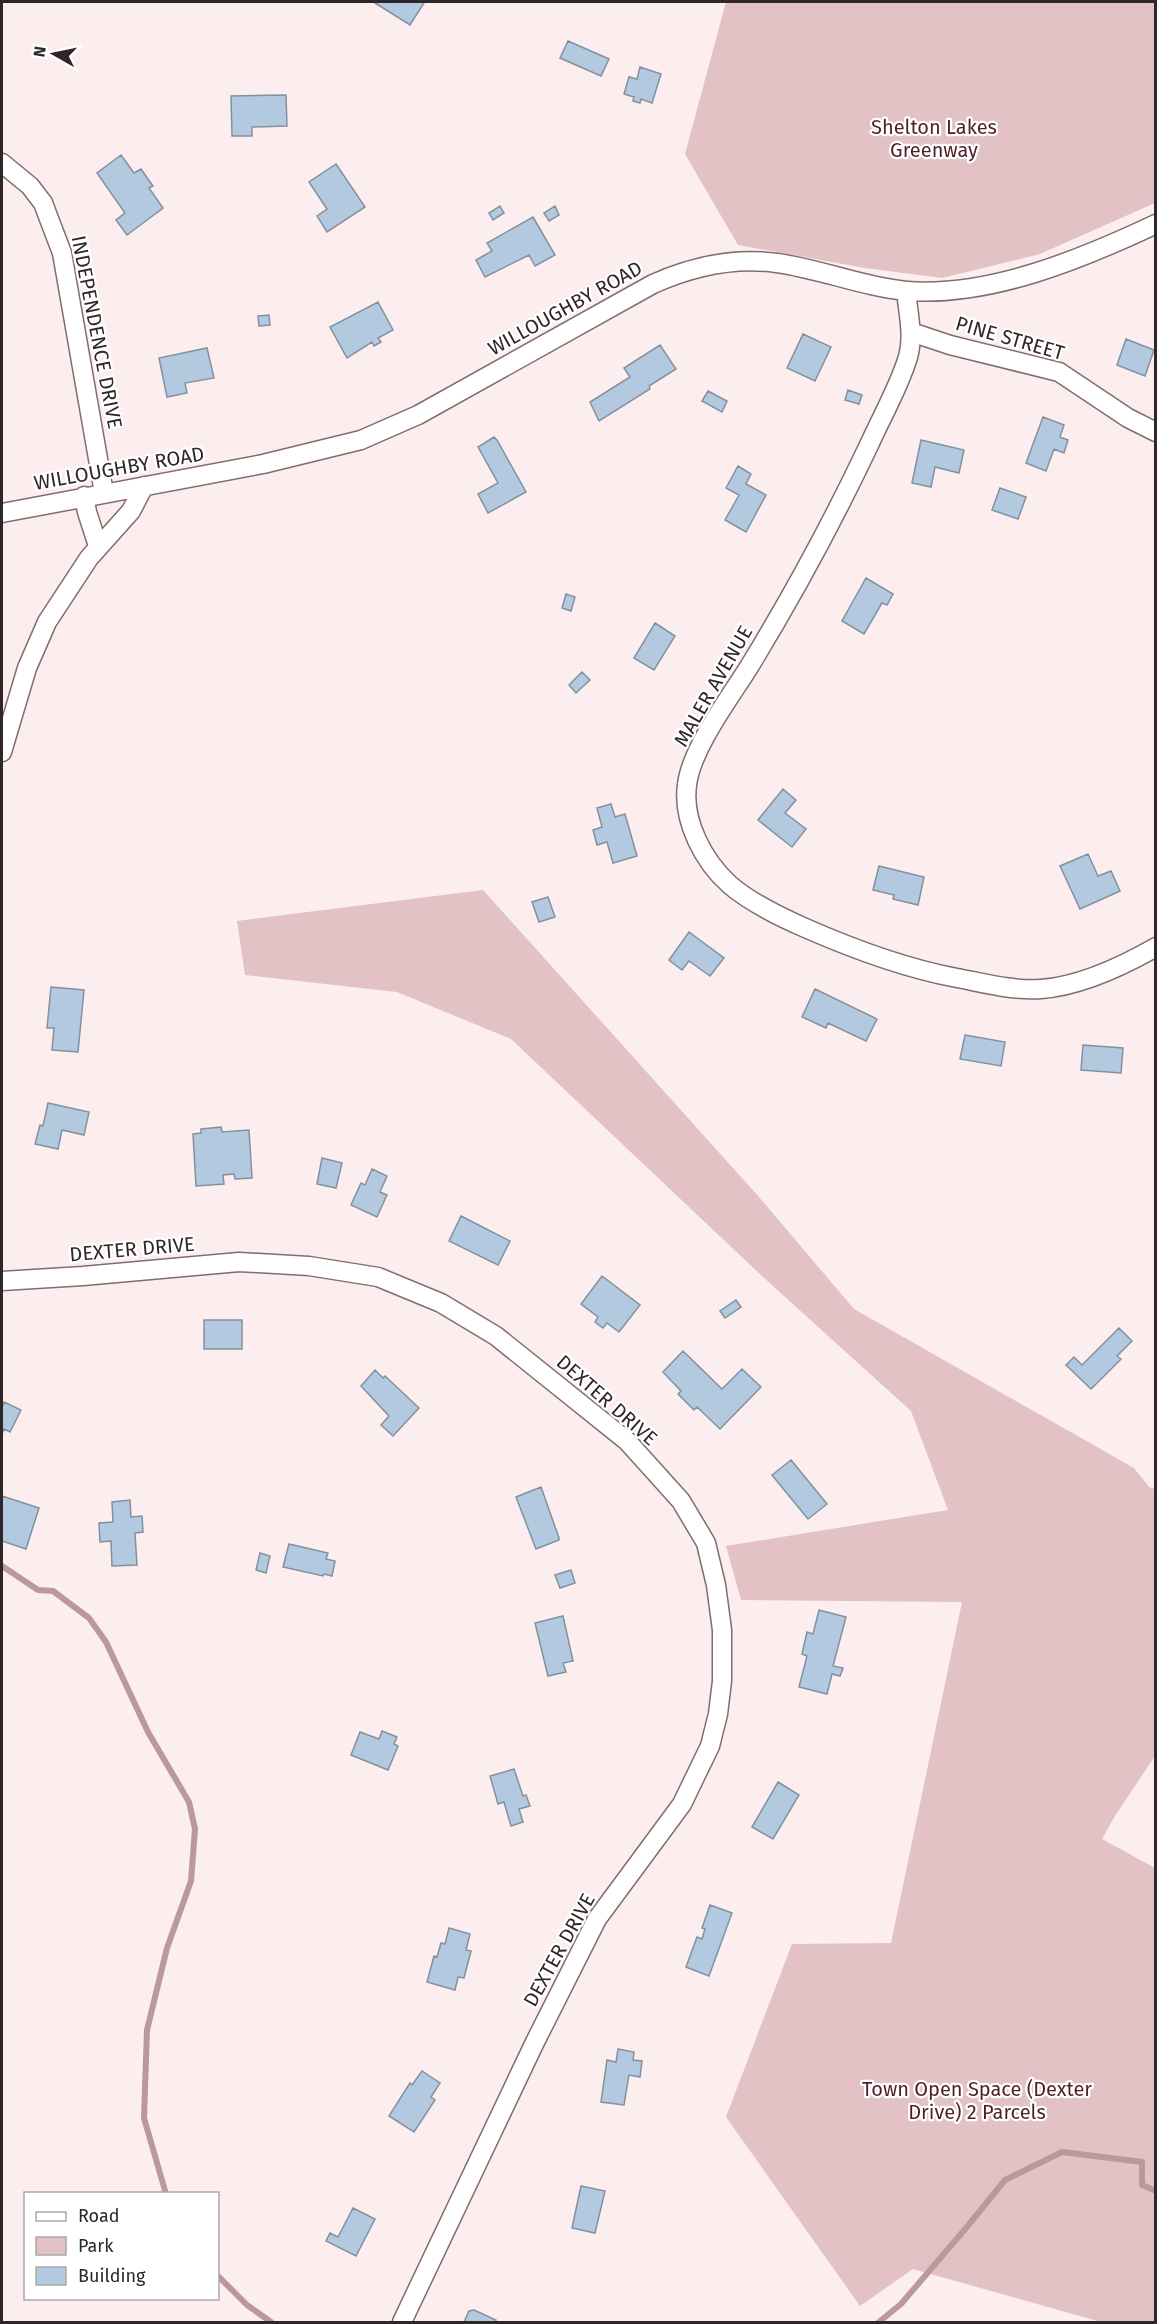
<svg xmlns="http://www.w3.org/2000/svg" width="1157" height="2324" viewBox="0 0 1157 2324" font-family="'Fira Sans',sans-serif">
<style>
.green{fill:#e2c2c5}
.lines{fill:none;stroke-linecap:round;stroke-linejoin:round}
.stream{stroke:#ba989c;stroke-width:6}
.building{fill:#b3c9e0;stroke:#83919f;stroke-width:1.5}
.minor-casing{stroke:#826c6e;stroke-width:21}
.minor{stroke:#fff;stroke-width:18}
.labels{text-anchor:middle;stroke-width:4.5;stroke-linejoin:round;paint-order:stroke}
.park-label{font-size:20px;fill:#4e1f28;stroke:#fff}
.street-label{font-size:20px;fill:#2f2627;stroke:#fff}
</style>
<rect width="100%" height="100%" fill="#fcedee"/>
<!-- green -->
<path class="green" d="M726 2H1155V203L1040 254 942 278 865 268 738 245 685 154Z
M483 890 759 1197 854 1309 1134 1468 1149 1487 1155 1489V1756L1115 1816 1102 1839 1155 1868V2322H1101L913 2269 860 2306 726 2117 792 1944 891 1943 962 1602 741 1600 726 1546 948 1510 911 1411 763 1277 511 1039 397 992 245 975 237 921Z"/>
<g class="lines">
<!-- stream -->
<path class="stream" d="M2 1566 38 1590 53 1591 89 1618 106 1642 148 1732 189 1802 195 1829 191 1881 167 1948 147 2030 144 2118 166 2194
M218 2276 247 2305 271 2322
M879 2322 901 2304 966 2228 1005 2180 1062 2152 1142 2162V2185L1156 2191"/>
</g>
<!-- building -->
<path class="building" d="M377 2H421L424 3 410 25 375 3Z
M568 41 609 59 601 76 560 58Z
M640 67 661 74 652 103 641 99 640 103 633 101 634 97 624 94 629 77 637 79Z
M286 95 287 126 252 127V136H232L231 96Z
M121 155 134 173 141 169 153 186 149 188 163 208 127 235 116 220 125 213 97 173Z
M336 164 365 207 327 232 317 216 327 209 309 182Z
M500 206 504 213 493 220 489 213Z
M555 206 559 215 549 221 544 213Z
M533 217 555 255 535 266 529 255 485 277 476 260 492 251 487 243Z
M378 302 393 330 378 338 381 342 374 346 372 342 347 358 330 327Z
M269 315 270 325 259 326 258 316Z
M803 334 831 347 815 381 787 368Z
M1126 339 1154 350 1145 376 1117 365Z
M660 345 676 369 649 386 650 389 599 421 590 402 630 377 624 368Z
M207 348 214 378 185 383 187 393 167 397 159 358Z
M848 390 862 395 859 404 845 400Z
M708 391 727 401 722 412 702 401Z
M1043 417 1064 425 1060 437 1068 440 1064 453 1054 449 1046 471 1026 463Z
M494 437 497 440 526 492 488 513 478 494 498 483 478 447Z
M921 440 964 450 959 473 935 467 931 487 912 483Z
M738 466 751 474 746 484 766 495 746 532 725 520 739 495 726 488Z
M1000 488 1026 497 1018 519 992 510Z
M866 578 893 594 887 605 882 603 864 634 842 621Z
M566 594 575 597 571 611 562 608Z
M655 623 675 636 654 670 634 658Z
M582 672 590 680 576 693 569 685Z
M783 789 796 800 785 813 806 829 792 847 758 820Z
M611 804 615 817 625 814 637 856 613 863 607 842 597 845 593 830 602 827 597 808Z
M1088 854 1098 876 1111 871 1120 891 1080 909 1060 866Z
M879 866 924 877 918 905 893 899 894 895 873 890Z
M548 897 555 917 539 922 532 902Z
M689 932 724 958 710 976 689 961 682 970 669 960Z
M51 987 84 990 78 1052 52 1050 54 1028H47Z
M815 989 877 1019 866 1041 828 1023 826 1028 802 1017Z
M965 1035 1005 1042 1001 1066 960 1059Z
M1083 1045 1123 1048 1121 1073 1081 1070Z
M48 1103 89 1112 84 1135 62 1130 58 1149 35 1144 40 1125 43 1126Z
M221 1127 222 1132 249 1130 252 1178 235 1179 234 1174 223 1175 224 1184 196 1186 193 1134 201 1133V1129Z
M322 1158 342 1163 336 1188 317 1184Z
M372 1169 387 1176 380 1192 387 1195 377 1217 351 1205 361 1183 365 1185Z
M461 1216 510 1241 498 1265 449 1241Z
M602 1276 640 1305 619 1332 607 1323 603 1328 595 1322 598 1317 581 1304Z
M736 1300 741 1307 725 1318 720 1311Z
M204 1320H242V1349H204Z
M1119 1328 1132 1341 1117 1356 1121 1359 1091 1389 1066 1365 1074 1357 1082 1365Z
M683 1351 722 1389 742 1369 761 1387 720 1429 697 1407 694 1410 678 1394 681 1391 663 1372Z
M375 1370 383 1378 385 1376 419 1408 393 1436 381 1425 389 1416 361 1386Z
M4 1402 21 1410 10 1432 4 1429 2 1434V1408Z
M791 1460 827 1504 808 1519 772 1475Z
M541 1487 559 1538V1540L536 1549 516 1497Z
M2 1496 39 1508 26 1549 2 1541Z
M130 1500 131 1517 142 1516 143 1532 135 1533 137 1565 112 1566 111 1541 100 1542 99 1523 113 1522 112 1502Z
M289 1544 328 1553 326 1559 335 1561 332 1576 324 1574 323 1576 283 1567Z
M260 1553 270 1556 266 1573 256 1570Z
M571 1570 575 1583 560 1588 555 1575Z
M819 1610 846 1617 833 1666 843 1668 840 1676 832 1674 827 1694 799 1687 807 1656 802 1654 807 1632 813 1634Z
M563 1616 573 1661 563 1663 566 1672 548 1676 535 1623Z
M382 1731 397 1737 394 1744 398 1746 388 1770 351 1755 360 1732 379 1739Z
M514 1769 523 1796 526 1795 530 1806 519 1809 523 1822 511 1826 504 1802 498 1804 490 1776Z
M778 1782 799 1795 773 1839 752 1827Z
M710 1905 732 1913 709 1976 686 1967 697 1937 702 1939 705 1929 702 1928Z
M449 1928 470 1934 466 1950 471 1951 464 1978 458 1977 455 1990 427 1982 434 1956 437 1957 441 1943 445 1944Z
M618 2049 634 2052 633 2060 642 2061 640 2077 629 2075 624 2105 601 2102 607 2060 616 2062Z
M422 2071 440 2083 431 2097 435 2100 414 2132 389 2116 410 2083 412 2085Z
M581 2186 605 2191 595 2233 572 2228Z
M353 2208 375 2219 356 2256 326 2241 330 2233 338 2237Z
M474 2310 496 2320 495 2322H464L469 2311Z"/>
<g class="lines">
<!-- minor casing -->
<g class="minor-casing">
<path id="minor" d="M2 163 30 186 43 203 62 253 104 493
M906 291C908 312 914 336 908 357 899 387 882 416 869 445 833 521 793 595 749 667 729 699 691 749 687 785 682 821 704 862 730 885 751 903 778 916 803 927 853 949 903 968 957 978 984 983 1013 991 1041 989 1081 986 1121 967 1156 947
M911 332 950 345 1059 372 1128 418 1156 432
M84 496 87 512 98 546
M2 513 263 464 361 440 418 415 653 284C693 266 734 257 777 263 821 269 863 287 907 291 990 297 1082 259 1156 224
M2 752 27 668 47 622 89 558 131 511 144 486
M2 1281 83 1276 239 1262 309 1266 378 1277 441 1303 496 1336 627 1441 681 1501 706 1543 716 1585 722 1630V1681L718 1714 710 1746 682 1804 597 1919 535 2042 402 2322"/>
</g>
<!-- minor -->
<use href="#minor" class="minor"/>
</g>
<g class="labels">
<!-- park labels -->
<g class="park-label">
<text x="934" y="134">Shelton Lakes<tspan x="934" dy="23">Greenway</tspan></text>
<text x="977" y="2096">Town Open Space (Dexter<tspan x="977" dy="23">Drive) 2 Parcels</tspan></text>
</g>
<!-- street labels -->
<g class="street-label">
<text transform="translate(565 308) rotate(-29)" y="7">WILLOUGHBY ROAD</text>
<text transform="translate(97 332) rotate(79)" y="7">INDEPENDENCE DRIVE</text>
<text transform="translate(1010 338) rotate(16)" y="7">PINE STREET</text>
<text transform="translate(119 468) rotate(-10)" y="7">WILLOUGHBY ROAD</text>
<text transform="translate(713 686) rotate(-60)" y="7">MALER AVENUE</text>
<text transform="translate(132 1249) rotate(-5)" y="7">DEXTER DRIVE</text>
<text transform="translate(607 1400) rotate(41)" y="7">DEXTER DRIVE</text>
<text transform="translate(559 1950) rotate(-61)" y="7">DEXTER DRIVE</text>
</g>
</g>
<!-- border -->
<rect width="1157" height="2324" fill="none" stroke="#2f2627" stroke-width="6"/>
<!-- legend -->
<rect x="24" y="2192" width="195" height="108" fill="#ffffff" stroke="#aca8a9" stroke-width="1.5"/>
<rect x="36" y="2212" width="30" height="9" fill="#ffffff" stroke="#aca8a9" stroke-width="1.5"/>
<text x="78" y="2222" font-size="18" fill="#2f2627">Road</text>
<rect x="36" y="2237" width="30" height="18" fill="#e2c2c5" stroke="#aca8a9" stroke-width="1.5"/>
<text x="78" y="2252" font-size="18" fill="#2f2627">Park</text>
<rect x="36" y="2267" width="30" height="18" fill="#b3c9e0" stroke="#aca8a9" stroke-width="1.5"/>
<text x="78" y="2282" font-size="18" fill="#2f2627">Building</text>
<!-- north arrow -->
<g transform="translate(54 54) rotate(279)" stroke="#ffffff" stroke-width="4.5" paint-order="stroke">
<path d="M0-4.5L10 22L0 15L-10 22Z" fill="#2f2627"/>
<text y="-9" font-size="16" font-weight="bold" text-anchor="middle" fill="#2f2627">N</text>
</g>
</svg>
